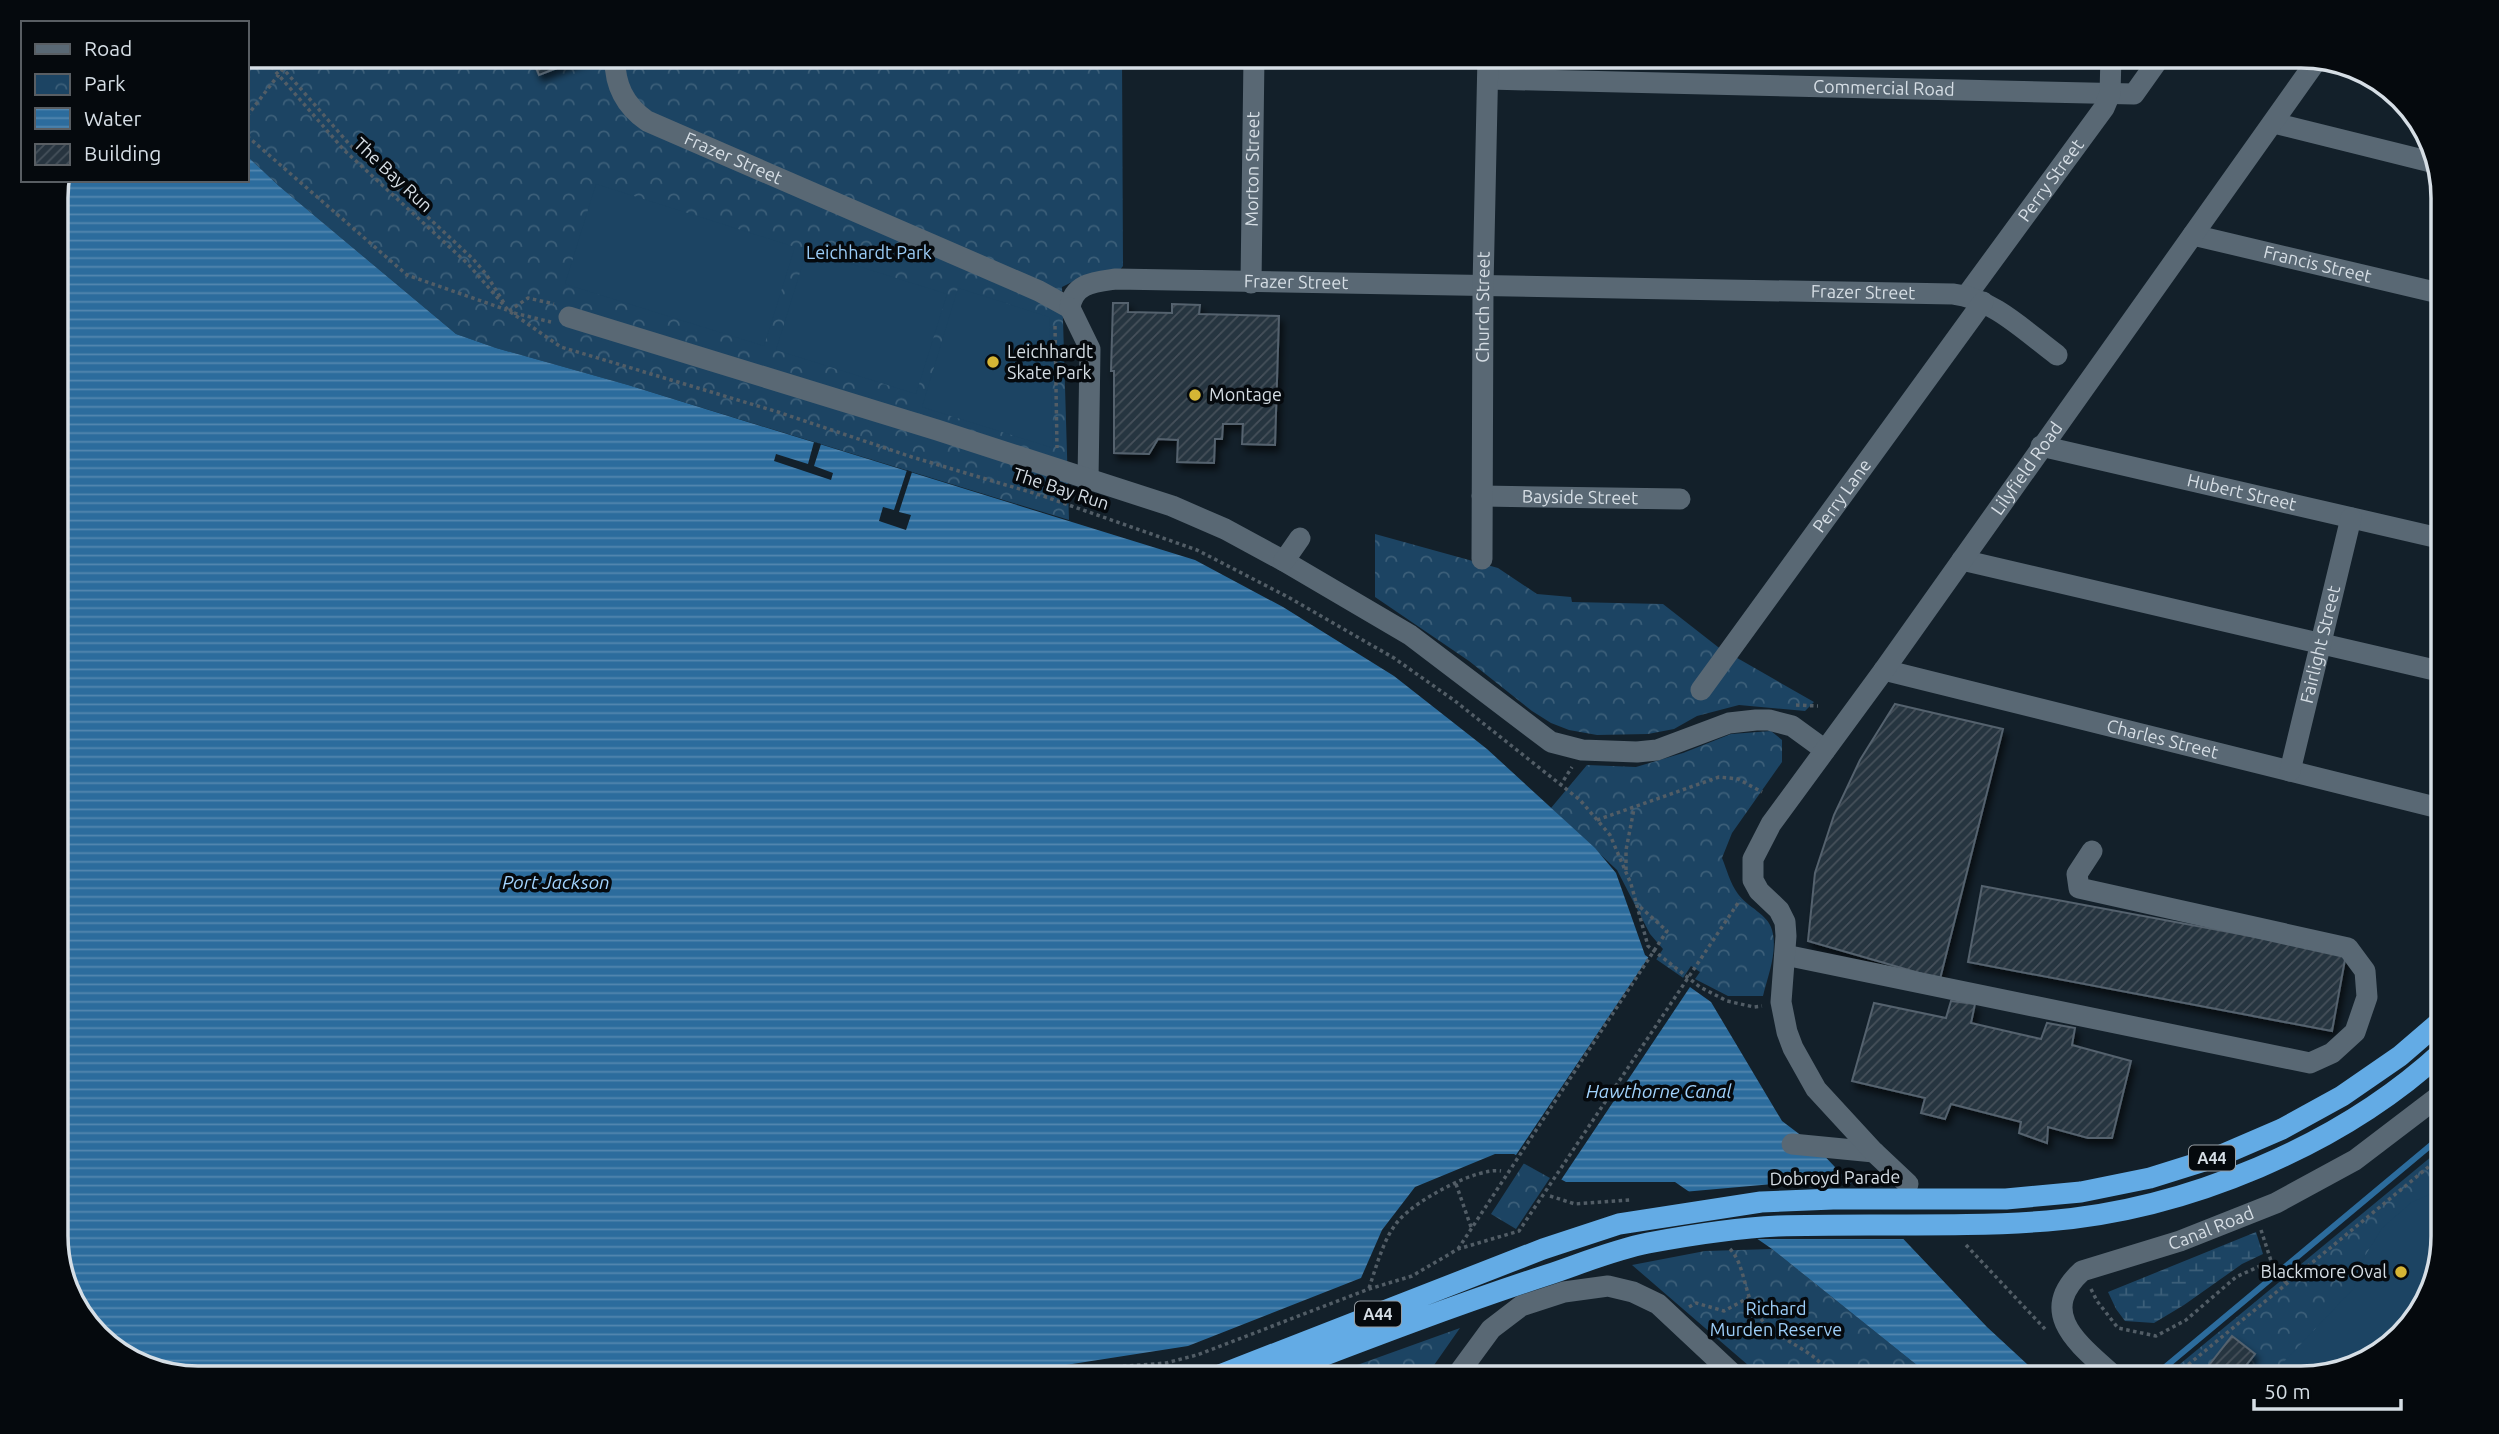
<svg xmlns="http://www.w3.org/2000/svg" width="2499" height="1434" viewBox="0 0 2499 1434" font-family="Ubuntu,sans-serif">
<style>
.wetland{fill:url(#wetland-marsh)}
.park{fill:url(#park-crowns)}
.pitch{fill:#1c4463}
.water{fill:url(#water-rules)}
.pier{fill:#13202a}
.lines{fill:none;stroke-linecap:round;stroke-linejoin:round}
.stream{stroke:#2c6c9d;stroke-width:6}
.building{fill:url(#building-hatch);stroke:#54626e;stroke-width:2;filter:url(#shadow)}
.path{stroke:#525d66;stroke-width:3.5;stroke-dasharray:3.5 3.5;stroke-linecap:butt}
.minor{stroke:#596874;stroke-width:21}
.highway{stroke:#63abe5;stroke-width:21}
.poi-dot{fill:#d5b535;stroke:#05090d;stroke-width:2.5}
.labels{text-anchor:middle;stroke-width:7;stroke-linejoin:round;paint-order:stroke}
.shield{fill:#05090d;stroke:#979ea4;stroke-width:2}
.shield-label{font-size:16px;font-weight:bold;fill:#d6dee5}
.street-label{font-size:18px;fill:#d6dee5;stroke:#05090d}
.park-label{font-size:18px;fill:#9ccdf7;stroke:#05090d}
.poi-label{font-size:18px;fill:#d6dee5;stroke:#05090d;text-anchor:start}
.water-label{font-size:19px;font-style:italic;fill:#a2d3fd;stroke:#05090d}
.rim{fill:none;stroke:#d6dee5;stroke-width:3.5}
</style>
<defs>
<pattern id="wetland-marsh" width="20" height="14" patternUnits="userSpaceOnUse" patternTransform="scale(1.75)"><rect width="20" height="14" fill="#1c4463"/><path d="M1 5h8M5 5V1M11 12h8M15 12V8" fill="none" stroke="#3c5f79"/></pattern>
<pattern id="park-crowns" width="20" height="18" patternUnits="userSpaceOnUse" patternTransform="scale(1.75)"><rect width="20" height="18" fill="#1c4463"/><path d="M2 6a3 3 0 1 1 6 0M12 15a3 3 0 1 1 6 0" fill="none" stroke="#3c5f79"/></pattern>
<pattern id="water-rules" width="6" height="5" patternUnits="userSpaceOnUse" patternTransform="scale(1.75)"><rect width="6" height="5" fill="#2c6c9d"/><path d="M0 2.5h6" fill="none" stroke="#5487af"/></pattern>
<pattern id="building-hatch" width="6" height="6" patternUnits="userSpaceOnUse" patternTransform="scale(1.75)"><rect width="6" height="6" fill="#27343f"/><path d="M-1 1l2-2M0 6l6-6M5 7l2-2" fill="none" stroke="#46515b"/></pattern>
<filter id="shadow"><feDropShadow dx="3.5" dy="6" stdDeviation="3.5" flood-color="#0009"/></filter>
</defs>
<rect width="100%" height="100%" fill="#13202a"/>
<!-- wetland -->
<path class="wetland" d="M2256 1232 2263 1254 2242 1264 2184 1305 2154 1323 2125 1321 2116 1309 2108 1292Z"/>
<!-- park -->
<path class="park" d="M247 56H1122L1123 266 1119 271 1084 276 1062 287 1069 520 628 385 496 348 456 334 279 186 247 156Z
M1375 534 1498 568 1537 594 1571 597 1572 602 1663 604 1718 647 1814 702 1805 711 1739 705 1697 716 1674 729 1648 734 1597 735 1569 730 1551 723 1532 711 1469 661 1375 597Z
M1771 731 1782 740V762L1732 833 1722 858C1727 870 1730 883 1738 894 1747 907 1768 914 1772 930 1778 951 1768 975 1763 996H1728L1695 979 1700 972 1691 966 1516 1229 1491 1214 1663 949 1650 934 1617 870 1551 808 1587 765 1636 767 1683 753 1731 734Z
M2443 1147V1236L2424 1307 2372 1359 2301 1378H2163Z
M1772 1249 1933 1378H1763L1632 1265 1705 1251Z
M1460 1328 1425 1378H1321Z"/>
<!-- pitch -->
<path class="pitch" d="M596 184 795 247 764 346 565 284Z
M807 250 947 294 916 394 776 350Z
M958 288 1049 317 1053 448 922 407Z
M2443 1189V1236L2424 1307 2372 1359 2301 1378H2293L2280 1366 2354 1288 2362 1261 2382 1228 2412 1202Z"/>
<!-- water -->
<path class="water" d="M247 156 279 186 456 334 496 348 628 385 1195 560 1283 607 1394 676 1487 749 1595 848 1616 873 1645 955 1711 1002 1782 1121 1815 1146 1987 1327 2042 1378H1933L1772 1249 1675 1182H1566L1514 1154H1495L1415 1187 1382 1230 1361 1278 1188 1346 982 1378H198L127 1359 80 1315 56 1245V189L58 180H247Z"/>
<!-- pier -->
<path class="pier" d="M814 442 821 444 814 466 833 473 831 480 774 461 776 454 808 464Z
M907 470 912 472 899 512 911 515 906 530 879 521 883 507 894 510Z
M1650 955 1692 984 1559 1183 1514 1158Z
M1773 1184H1856L1908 1239H1752L1683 1192Z"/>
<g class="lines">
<!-- stream -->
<path class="stream" d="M2152 1378 2443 1135"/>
</g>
<!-- building -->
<path class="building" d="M531 56H588L539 75Z
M1113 303H1128V312L1172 313V304L1200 305 1199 314 1279 316 1275 445 1242 444 1243 424H1223L1222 439H1215L1214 463 1177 462 1178 440 1158 439 1149 454 1114 453V371H1111Z
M1895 704 2003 729 1940 979 1808 941 1815 873 1834 815 1860 760Z
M1982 886 2346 954 2332 1031 1968 962Z
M1951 1001 1975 1004 1971 1023 2041 1039 2047 1023 2075 1028 2072 1045 2131 1061 2112 1138H2088L2048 1127 2047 1143 2019 1133 2021 1122 1951 1104 1945 1119 1921 1113 1925 1098 1852 1081 1874 1003 1946 1018Z
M2232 1336 2255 1354 2236 1378H2199Z"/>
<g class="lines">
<!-- path -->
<path class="path" d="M262 56 344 150 468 264 509 311 561 347 778 412 912 457 1043 496 1197 550 1288 597 1394 658 1455 701 1580 800 1610 835 1631 884 1648 946 1700 987 1727 1001 1754 1007 1762 1006
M272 56 350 145 473 259 486 274 504 303
M247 116 283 69
M247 136 407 275 507 310
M509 311 528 298 554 304
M514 313 551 322
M1055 326 1057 448
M1796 705 1818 706
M1560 786 1572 767
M1597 820 1719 777 1738 779 1762 792
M1626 870V850L1634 809
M1456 1184 1471 1227
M1550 1196 1575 1204 1630 1200
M2261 1230 2273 1267 2287 1284
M1966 1245 2045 1329
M1458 1249 1667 931 1638 905
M1730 1249C1745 1264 1744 1296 1758 1315 1773 1336 1796 1343 1815 1358 1822 1364 1829 1371 1835 1378
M1369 1288C1377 1265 1384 1236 1400 1219 1417 1200 1477 1167 1501 1171
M2091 1289 2097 1301 2118 1328 2156 1336 2186 1320 2236 1277 2260 1266 2273 1267
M1689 1307 1696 1303 1724 1311 1748 1298
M1040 1378 1076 1370 1166 1363 1197 1355 1369 1289 1412 1276 1458 1249 1519 1231 1740 900
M2172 1378 2443 1155"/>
<!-- minor -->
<g class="minor">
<path id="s1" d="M615 56C614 84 624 105 647 121L1039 291 1070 308"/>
<path id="s2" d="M1488 79 2134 94 2161 56"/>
<path d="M2274 123 2435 163"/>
<path id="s3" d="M2193 235 2443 294"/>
<path id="s4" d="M1251 283 1254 56"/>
<path id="s5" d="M1967 295 2104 108 2110 94 2111 56"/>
<path id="s6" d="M1070 308C1073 283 1095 282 1116 279L1953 294C1992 298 2026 332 2057 355"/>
<path d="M1070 308 1090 349 1088 480"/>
<path d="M569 317 937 430 1172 506 1225 529 1284 561 1410 635 1551 742 1582 750 1637 752 1657 750 1729 723 1756 720H1769L1792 726 1825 750"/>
<path id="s7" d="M2041 446 2443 539"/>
<path id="s8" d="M1482 496 1680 499"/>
<path id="s9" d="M1482 559 1483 287 1488 56"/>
<path d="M1962 560 2443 672"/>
<path d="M1284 561 1300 538"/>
<path id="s10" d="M1884 670 2443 809"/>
<path id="s11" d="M1701 690 1983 302"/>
<path id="s12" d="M2290 771 2351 518"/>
<path d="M1785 955 2310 1063 2332 1053 2355 1032 2367 997 2365 971 2348 948 2079 888 2077 874 2092 851"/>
<path d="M1792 1144 1874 1152"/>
<path id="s13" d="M1908 1184 1874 1152 1816 1089 1793 1048 1787 1032 1781 1002 1786 936 1785 922 1779 910 1759 891 1753 880V859L1771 824 1884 670 2317 60"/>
<path d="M1455 1378 1491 1329 1521 1306 1564 1292 1608 1286 1633 1292 1658 1304 1737 1378"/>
<path id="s14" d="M2116 1378C2083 1347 2034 1315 2082 1271L2180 1241 2276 1203 2355 1160 2443 1093"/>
</g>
<!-- highway -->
<path class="highway" d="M1212 1378 1543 1249 1619 1224 1761 1202 1833 1199H2006L2081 1192 2150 1178 2217 1157 2282 1129 2342 1096 2400 1056 2443 1019
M1265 1378C1359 1342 1452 1306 1547 1275 1580 1264 1613 1250 1648 1243 1691 1235 1735 1228 1778 1226 1868 1223 1958 1228 2047 1221 2186 1210 2340 1146 2443 1051"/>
</g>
<!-- markers -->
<g class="poi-dot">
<circle cx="993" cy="362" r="7"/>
<circle cx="1195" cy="395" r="7"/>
<circle cx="2401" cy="1272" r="7"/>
</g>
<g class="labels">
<!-- shield labels -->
<g class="shield">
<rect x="2189" y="1145.5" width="46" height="25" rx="5"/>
<rect x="1355" y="1301.5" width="46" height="25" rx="5"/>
</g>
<g class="shield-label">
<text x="2212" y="1164">A44</text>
<text x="1378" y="1320">A44</text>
</g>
<!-- street labels -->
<g class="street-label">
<text dy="6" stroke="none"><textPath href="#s2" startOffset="396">Commercial Road</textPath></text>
<text dy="6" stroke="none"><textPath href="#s1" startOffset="170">Frazer Street</textPath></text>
<text dy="6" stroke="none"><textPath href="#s4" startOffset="114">Morton Street</textPath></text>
<text transform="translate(393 175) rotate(43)" y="6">The Bay Run</text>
<text dy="6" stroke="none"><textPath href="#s5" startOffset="142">Perry Street</textPath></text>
<text dy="6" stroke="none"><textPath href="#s3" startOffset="128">Francis Street</textPath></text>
<text dy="6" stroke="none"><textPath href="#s6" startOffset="240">Frazer Street</textPath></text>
<text dy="6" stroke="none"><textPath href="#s6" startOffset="807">Frazer Street</textPath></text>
<text dy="6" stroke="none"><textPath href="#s9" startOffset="252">Church Street</textPath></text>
<text dy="6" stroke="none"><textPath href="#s13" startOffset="859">Lilyfield Road</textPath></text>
<text transform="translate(1061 489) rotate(18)" y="6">The Bay Run</text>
<text dy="6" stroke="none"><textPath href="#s7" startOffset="206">Hubert Street</textPath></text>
<text dy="6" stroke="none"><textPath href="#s11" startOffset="240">Perry Lane</textPath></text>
<text dy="6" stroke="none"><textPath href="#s8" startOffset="98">Bayside Street</textPath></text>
<text dy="6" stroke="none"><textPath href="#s12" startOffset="130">Fairlight Street</textPath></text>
<text dy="6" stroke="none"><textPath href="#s10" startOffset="287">Charles Street</textPath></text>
<text transform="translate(1835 1178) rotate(-1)" y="6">Dobroyd Parade</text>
<text dy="6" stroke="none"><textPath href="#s14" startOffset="270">Canal Road</textPath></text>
</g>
<!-- park labels -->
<g class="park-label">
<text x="869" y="259">Leichhardt Park</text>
<text x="1776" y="1315">Richard<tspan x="1776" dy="21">Murden Reserve</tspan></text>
</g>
<!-- poi labels -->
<g class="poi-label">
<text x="1007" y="358">Leichhardt<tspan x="1007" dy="21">Skate Park</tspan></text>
<text x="1209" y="401">Montage</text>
<text x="2387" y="1278" text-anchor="end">Blackmore Oval</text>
</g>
<!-- water labels -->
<g class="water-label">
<text x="556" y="889">Port Jackson</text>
<text x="1659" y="1098">Hawthorne Canal</text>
</g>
</g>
<!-- crop -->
<path d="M0 0H2499V1434H0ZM198 68H2301A130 130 0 0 1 2431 198V1236A130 130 0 0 1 2301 1366H198A130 130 0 0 1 68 1236V198A130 130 0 0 1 198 68Z" fill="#05090d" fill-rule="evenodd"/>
<path class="rim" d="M198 68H2301A130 130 0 0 1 2431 198V1236A130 130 0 0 1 2301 1366H198A130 130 0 0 1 68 1236V198A130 130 0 0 1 198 68Z"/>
<!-- legend -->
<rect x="21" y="21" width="228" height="161" fill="#05090d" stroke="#595e63" stroke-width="2"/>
<rect x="35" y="44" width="35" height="10" fill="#596874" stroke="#595e63" stroke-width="2"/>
<text x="84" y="56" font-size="21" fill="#d6dee5">Road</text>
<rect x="35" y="74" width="35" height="21" fill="url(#park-crowns)" stroke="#595e63" stroke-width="2"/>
<text x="84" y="91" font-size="21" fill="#d6dee5">Park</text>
<rect x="35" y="108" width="35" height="21" fill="url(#water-rules)" stroke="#595e63" stroke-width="2"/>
<text x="84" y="126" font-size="21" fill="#d6dee5">Water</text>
<rect x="35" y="144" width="35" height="21" fill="url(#building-hatch)" stroke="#595e63" stroke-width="2"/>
<text x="84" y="161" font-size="21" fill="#d6dee5">Building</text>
<!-- scale -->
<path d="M2254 1399v10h147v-10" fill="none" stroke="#d6dee5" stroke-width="3.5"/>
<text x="2264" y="1399" font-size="21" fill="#d6dee5" stroke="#05090d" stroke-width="5" paint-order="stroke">50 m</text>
</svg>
